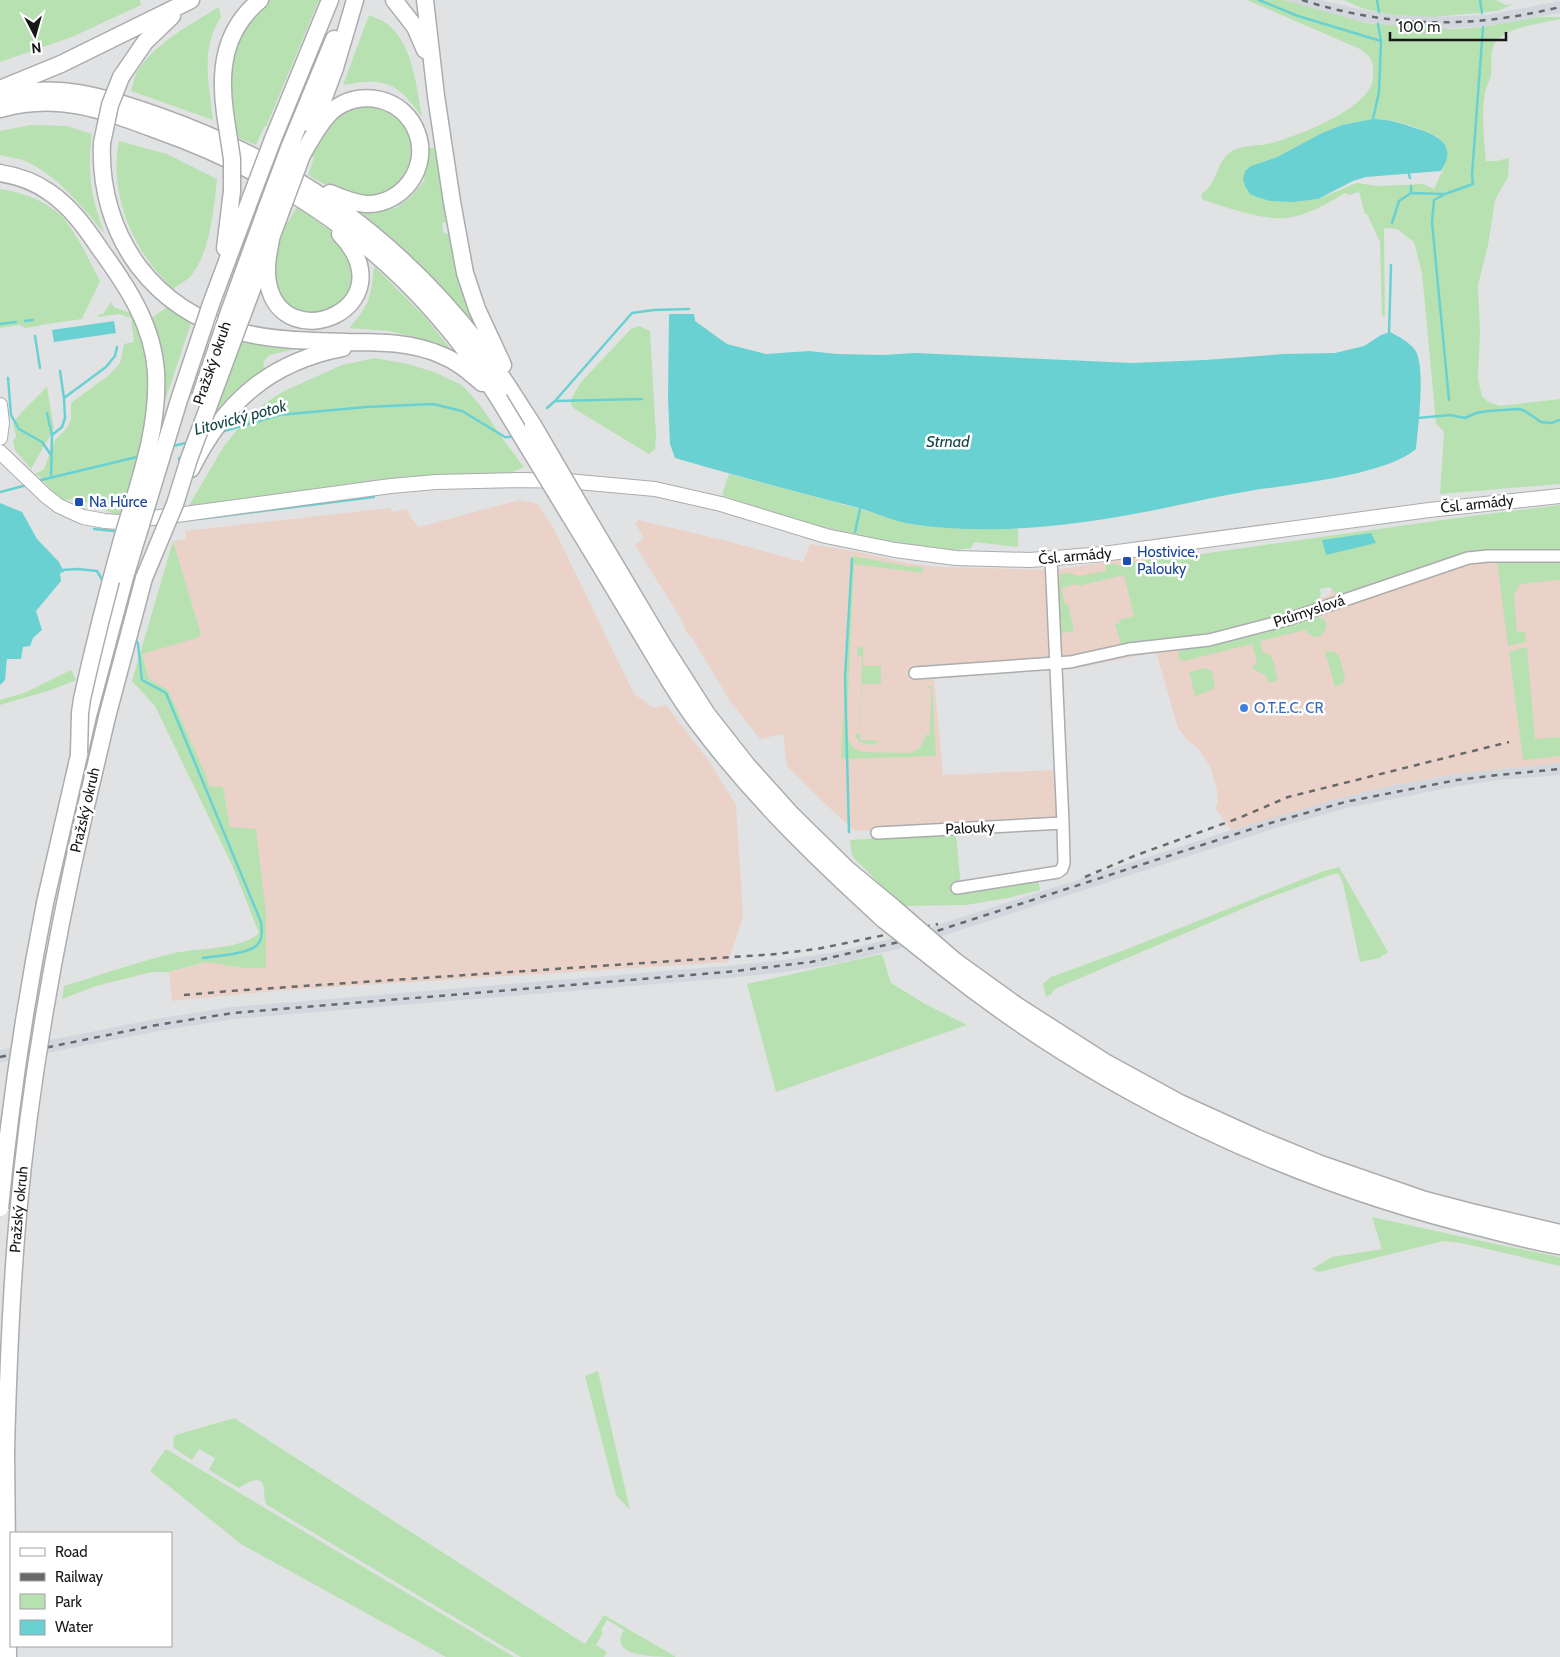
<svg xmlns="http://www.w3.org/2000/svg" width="1560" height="1657" viewBox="0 0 1560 1657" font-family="Cabin,sans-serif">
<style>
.built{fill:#d2d6dd}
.industrial{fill:#ead2c8}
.green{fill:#b8e1b2;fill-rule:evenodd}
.water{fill:#69d1d2}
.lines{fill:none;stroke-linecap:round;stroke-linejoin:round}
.stream{stroke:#69d1d2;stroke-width:2.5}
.minor-casing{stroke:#abacad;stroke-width:14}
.major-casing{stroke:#abacad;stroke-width:16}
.highway-casing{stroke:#abacad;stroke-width:19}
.minor{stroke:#fff;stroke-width:11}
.major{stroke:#fff;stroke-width:14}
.highway{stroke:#fff;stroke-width:16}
.rail{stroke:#68696a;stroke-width:2.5;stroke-dasharray:6 6;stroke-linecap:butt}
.highway-bridge-casing{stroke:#abacad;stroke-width:19;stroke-linecap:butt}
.highway-bridge{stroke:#fff;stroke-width:16}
.transit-dot{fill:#1a4fb4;stroke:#fff;stroke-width:2}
.shop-dot{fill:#3f7fe0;stroke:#fff;stroke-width:2}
.labels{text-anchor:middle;stroke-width:5;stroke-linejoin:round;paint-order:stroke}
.street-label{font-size:15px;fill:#171718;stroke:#fff}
.transit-label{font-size:15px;fill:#164399;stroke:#fff;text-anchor:start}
.shop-label{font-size:15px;fill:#366cbe;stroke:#fff;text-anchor:start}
.water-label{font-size:16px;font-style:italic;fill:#174747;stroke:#fff}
</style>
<rect width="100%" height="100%" fill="#e1e2e3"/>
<!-- built -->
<path class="built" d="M1286 0H1321L1358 9 1393 15 1438 17 1487 15 1560 1V13L1488 26 1438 29 1391 26 1356 21 1299 5Z
M1560 763V775L1499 780 1458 786 1347 808 1269 830 914 945 839 963 785 972 728 978 233 1019 158 1031 0 1062V1050L156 1019 232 1007 727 966 783 960 836 952 910 934 1266 819 1344 797 1389 786 1456 774Z"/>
<!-- industrial -->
<path class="industrial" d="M519 500 538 504 554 529 634 694 654 708 666 705 708 760 736 805 743 917 728 962 285 990 172 1001 169 972 207 962 243 968H266V914L231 828 230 827 223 787 209 786 206 775 168 690 149 679 142 653 196 638 201 634 173 541 186 539 185 531 390 508 392 512 408 509 410 517 419 527Z
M638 520 723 540 803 562 810 544 858 552 907 563 938 567 1056 570 1118 560 1198 551 1211 633 1316 603 1320 598 1329 596 1331 589 1332 590 1464 555 1560 552V763L1456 774 1389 786 1344 797 1231 830 1215 808 1218 803 1217 790 1210 766 1197 747 1188 741 1178 728 1156 652 1068 670 1052 667 934 676 943 775 1058 770 1060 819 855 831 824 803 787 766 783 734 760 739 730 701 692 638 686 632 681 619 635 545 644 538 635 523Z"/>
<!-- green -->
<path class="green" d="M0 0H140L141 5 72 37 0 62Z
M269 0H319L266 127H264L256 145 237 137 235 112 229 107 228 76 239 35 263 5Z
M1247 0H1284L1365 23 1401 26 1454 29 1483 27 1539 17H1560V19C1543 23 1516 26 1502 36 1487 46 1493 60 1491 75 1491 79 1487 84 1486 89 1481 107 1484 142 1486 161H1496L1509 158 1508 177 1495 200 1488 245 1478 285 1480 333 1478 378 1480 388 1482 396 1488 402 1500 406 1560 399V484L1440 494 1444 432 1436 423 1422 273 1414 242 1397 229 1384 228 1385 315 1382 317 1380 242 1367 214H1365L1359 192 1349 195 1345 193C1330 202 1315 211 1297 216 1269 224 1230 208 1203 200L1201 194C1219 184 1215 159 1234 150 1244 145 1257 146 1268 144 1295 137 1371 109 1373 78 1374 62 1373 58 1360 49ZM1373 119C1395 119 1418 127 1438 137L1445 165 1434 189 1423 184 1377 186 1357 183 1318 199 1294 202 1251 166 1277 157 1322 133 1342 125Z
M1344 0H1496L1506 5 1513 4 1498 11 1434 17 1394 15 1364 9Z
M219 7 221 17C200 48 209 85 213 120L131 91C133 85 134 78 137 72 156 42 190 25 219 7Z
M369 15C373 17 379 19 383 21 413 40 416 85 422 117 397 82 385 77 343 85Z
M380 103 411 128 415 166 387 196 347 197 308 175 314 158 310 156 317 140 344 108Z
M31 125 67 126 92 134C87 170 91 201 105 234 81 206 58 175 23 160 16 158 7 157 0 155V131Z
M119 141 167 154 217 179C214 208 210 256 189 278 184 282 178 285 173 289 134 253 108 194 119 141Z
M428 148H437L450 223 442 222 443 232 450 235 474 322 472 323 440 287 362 213 396 208 411 197 424 181Z
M0 189C20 192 41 199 57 212 73 225 90 262 100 281L82 319 40 325 39 326 25 328 19 325 0 328Z
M297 207 336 235 356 272 348 301 310 318 276 297 273 256 285 222H288Z
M374 266 426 318 457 357 425 340 389 331 349 328C370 305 371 297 374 266Z
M111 302 114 307 133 314 145 345 151 391 139 457 119 516 79 499 61 500 39 476 35 474 44 469 55 440 66 429 71 420V403L109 375 120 363 124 344 134 342 131 318 119 314 97 317 99 314H103Z
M170 305 192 320 165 401 164 379 150 319Z
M639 326 650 331 656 436 655 449 649 454 573 408 570 401 581 382 631 329Z
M237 342 278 347 309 346 269 355 263 362 265 369 237 390 218 412 209 414Z
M375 358 408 364 434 372 462 385 480 405 505 442 524 467 510 473 463 475 188 507 224 446 251 413 282 392 342 365Z
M46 387H47L54 429 31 469 15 450 13 441 16 436 13 424C21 410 36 400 46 387Z
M729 474 860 509 909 524 948 528 1018 529V547L974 542 971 548C943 553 915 547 888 542 831 532 776 516 722 495Z
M1560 505V552L1485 551 1344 596 1343 594 1335 593 1330 587 1320 589 1321 594 1318 601 1307 606V608L1277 618 1212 635 1211 633 1121 644 1115 624 1120 623 1119 620 1134 616 1124 575 1078 586 1077 584 1061 588 1065 604H1068L1074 631 1063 633 1059 631 1056 585H1059L1060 574 1068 573 1079 576 1106 571 1105 565 1118 564V566L1129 565V562L1166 559 1471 516Z
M173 541 201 634 197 638 142 654 149 679 168 690 206 775 209 786 223 787 230 827 256 829 266 914V968H243L206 962 169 972H152L96 986 62 999 64 986C101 975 137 962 174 953 198 948 241 950 259 933L233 867 155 706 132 681Z
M852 556 907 566 923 567 922 573 854 564 847 719 848 740 855 749 863 752 910 753C920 750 923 745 925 735H930L931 688 926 687V686H932L936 756 841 759Z
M1497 561H1560V580L1520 584 1514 594 1517 632H1525L1526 642 1508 646Z
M1316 616 1324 619C1328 625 1327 630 1321 635L1322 636C1314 638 1309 636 1306 630L1260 641 1263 652C1275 653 1275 670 1278 680L1268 683 1266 676 1252 668V666L1257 664 1252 644 1184 661 1180 660 1178 656C1179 644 1196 646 1206 644V646C1244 638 1280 628 1316 616Z
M863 646V666H881V684H862L860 740 879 741 874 745C865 744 858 744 855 734L860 733 862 656H857L858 649 859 647Z
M1527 647 1535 739 1560 737V756L1523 760 1509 652Z
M1332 651 1339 655 1345 678 1342 684 1335 687 1325 652Z
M1206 668 1213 672 1212 674 1215 684 1212 690 1195 696 1189 672Z
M71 670 76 680 51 690 0 705V700L24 693Z
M956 834 961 888 1038 879 1040 890 1008 898 966 905 902 906 852 856 850 840Z
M1339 867 1388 952 1379 958 1360 962 1343 883 1339 874H1333L1263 900 1057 988 1052 992V994L1046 997 1043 984 1051 977 1122 951 1321 872Z
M882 954 891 983 925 1004 967 1025 776 1092 747 984Z
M1372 1217 1491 1243 1560 1257V1266L1461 1243 1443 1241 1319 1272 1312 1269 1332 1257 1382 1249Z
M598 1371 630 1510 616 1495 585 1376Z
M234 1418 585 1644 604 1615 676 1657C654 1657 607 1657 624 1630L607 1620 601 1630 603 1632 596 1645 607 1652 604 1657H521L267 1505C263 1499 265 1495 264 1489 263 1473 246 1483 239 1488L209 1470 215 1458 199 1449 192 1460 174 1448 173 1439 176 1435Z
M166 1449 514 1657H446L241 1544 150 1471Z"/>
<!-- water -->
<path class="water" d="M1373 119C1388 119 1401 123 1415 128 1438 135 1458 145 1441 171L1366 177 1353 181 1318 199 1294 202 1270 201 1254 196 1250 194 1245 186 1243 179 1245 171 1251 166 1277 157 1322 133 1342 125Z
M669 314H694L695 321 727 344 766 354 809 351 837 354 883 355 915 353 1132 363 1205 360 1284 354 1335 353 1364 346 1381 335 1390 332C1398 336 1409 342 1415 350 1426 365 1418 429 1416 449 1386 475 1295 484 1255 490 1219 496 1185 504 1150 511 1072 526 989 536 911 524 893 521 876 513 859 508 798 492 736 476 675 458L670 444 668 399Z
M114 321 116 333 54 342 52 330Z
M0 503 22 512 37 539 59 562 64 572 60 573 61 581 36 611 42 630 33 638 30 646 23 647 21 659H7L5 680 0 685Z
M1371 533 1376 543 1326 555 1322 540Z"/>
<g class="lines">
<!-- stream -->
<path class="stream" d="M1259 0 1298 16 1381 41
M1377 0 1379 12
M1480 0 1482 13
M1374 121 1373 119 1379 92 1381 41 1378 24
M1408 171 1410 178
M1411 193 1443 194
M1392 223 1399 201 1411 193V186
M25 321 33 320
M0 324 16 322
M1389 334 1391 265
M35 336 40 368
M60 371 64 398
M8 378 11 415 19 429 42 442 51 455
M1449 400 1432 222 1434 200 1445 194 1473 184 1472 175 1483 27
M555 401 632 313 654 310 689 309
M547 408 555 401 642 399
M47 413 52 435 51 477
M1418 418 1450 415 1465 418 1476 413 1488 411 1519 409 1525 411 1541 422 1551 423 1560 420
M221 432 279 415 366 407 433 404 462 411 505 437H510L513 434
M52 435 62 427 65 418 64 398 106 367 115 356 117 347
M170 447 189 442
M179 458 180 465
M37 481 141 456
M0 492 27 485
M199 519 374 497
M94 529 114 531
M855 532 860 509
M62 570 78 569 97 571 104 583
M135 638 138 644 142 680 166 693 261 922C262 930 263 939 257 945 248 954 216 956 203 958
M849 832 845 677 852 559"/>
<!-- minor casing -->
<g class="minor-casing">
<path id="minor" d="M915 673 1070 662 1129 649 1209 640 1286 620 1468 558 1488 556H1560
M877 833 1063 823 1051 558
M957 888 1058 872 1062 869 1064 863 1063 823"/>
</g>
<!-- major casing -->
<g class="major-casing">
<path id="major" d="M0 405 2 423 0 438
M0 452 46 496 59 506 83 517 105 521 118 522 177 515 391 486 436 482 519 480 567 481 655 489 721 504 826 536 895 550 956 558 1030 560 1103 554 1429 510 1560 496"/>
</g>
<!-- highway casing -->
<g class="highway-casing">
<path id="highway" d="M394 0 415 27 425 50
M425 0 436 96 452 202 465 273 477 309 503 365
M121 77 145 42 172 16
M0 89 61 64 191 0
M0 97C57 81 105 97 159 116 289 162 393 234 478 343 498 369 515 398 533 425
M0 109C58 93 100 109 154 129 302 181 415 266 499 399
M225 113C219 69 224 30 260 0
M313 127 335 68 355 0
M273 139 330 0
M102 143C100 187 112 231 139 267 194 338 266 340 348 342 379 342 412 342 441 355 457 361 469 372 482 383
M289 148 334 39
M302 155C311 140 319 123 332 111 360 87 405 98 417 133 430 167 403 205 366 204 353 203 342 198 330 193
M0 173C18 176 35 182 49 192 71 207 86 228 100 249 127 286 153 325 156 372
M272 234C269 250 265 267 268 283 283 360 409 307 340 234
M225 248 232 191
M211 304 251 197
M229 312 267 207
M242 316 280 214
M191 469C224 403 269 362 343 348
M582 509 663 645 707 714 747 765 792 815 847 869 894 908
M570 516C596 558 621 600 646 642 662 669 678 697 697 722 753 797 815 857 884 920
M84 815 107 717 144 578
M45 903 88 716 125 577
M955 961 1016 1005 1105 1062 1180 1103 1257 1138 1318 1163 1425 1200 1471 1212 1560 1233
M942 966C1101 1093 1292 1183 1490 1230 1513 1236 1536 1242 1560 1246
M6 1449 8 1657"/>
</g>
<!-- minor -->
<use href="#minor" class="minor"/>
<!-- major -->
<use href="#major" class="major"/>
<!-- highway -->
<use href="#highway" class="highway"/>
<!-- rail -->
<path class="rail" d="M1302 0C1391 28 1470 29 1560 7
M1085 877 1134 856 1239 818 1288 797 1509 742
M184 995 230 991 777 954 817 949 938 924
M0 1057 157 1025 233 1013 727 972 811 962 912 939 1267 824 1345 802 1457 780 1498 775 1560 769"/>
<!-- highway-bridge casing -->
<g class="highway-bridge-casing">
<g id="highway-bridge">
<path d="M225 113 232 159V191"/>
<path d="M102 143 110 105 121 77"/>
<path d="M251 197 273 139"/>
<path d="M267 207 289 148"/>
<path d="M280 214 302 155"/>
<path d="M200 397 229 312"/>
<path d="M499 399 570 516"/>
<path d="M533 425 582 509"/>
<path d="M125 577 179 400 211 304"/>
<path d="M144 578 175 504 189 459 242 316"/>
<path d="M79 753 80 713 82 699C94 645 108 590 123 536 139 482 159 430 156 372"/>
<path d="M894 908 955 961"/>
<path d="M884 920 942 966"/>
<path d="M0 1208C10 1106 25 1004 45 903"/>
<path id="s1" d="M6 1449C8 1371 11 1293 18 1215 30 1080 54 947 84 815"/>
</g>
</g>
<!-- highway-bridge -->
<use href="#highway-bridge" class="highway-bridge"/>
</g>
<!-- markers -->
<g class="transit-dot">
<rect x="74" y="497" width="10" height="10" rx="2.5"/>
<rect x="1122" y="556" width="10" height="10" rx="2.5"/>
</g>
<circle class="shop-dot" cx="1244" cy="708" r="5"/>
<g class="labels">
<!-- street labels -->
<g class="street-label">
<text transform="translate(212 363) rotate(-71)" y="5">Pražský okruh</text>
<text transform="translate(1477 504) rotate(-6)" y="5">Čsl. armády</text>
<text transform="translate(1075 556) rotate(-5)" y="5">Čsl. armády</text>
<text transform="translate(1309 611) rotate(-18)" y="5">Průmyslová</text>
<text transform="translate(85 810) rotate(-77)" y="5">Pražský okruh</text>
<text transform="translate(970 828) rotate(-3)" y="5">Palouky</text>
<text dy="5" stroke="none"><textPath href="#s1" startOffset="240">Pražský okruh</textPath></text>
</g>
<!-- transit labels -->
<g class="transit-label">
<text x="89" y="507">Na Hůrce</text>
<text x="1137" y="557">Hostivice,<tspan x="1137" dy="17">Palouky</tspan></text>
</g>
<!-- shop labels -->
<g class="shop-label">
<text x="1254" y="713">O.T.E.C. CR</text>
</g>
<!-- water labels -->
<g class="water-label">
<text transform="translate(240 417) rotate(-15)" y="6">Litovický potok</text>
<text x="948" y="447">Strnad</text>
</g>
</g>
<!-- legend -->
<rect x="10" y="1532" width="162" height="115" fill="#ffffff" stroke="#a2a2a3"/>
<rect x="20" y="1548" width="25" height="8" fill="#ffffff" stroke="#a2a2a3"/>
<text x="55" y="1557" font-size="15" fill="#171718">Road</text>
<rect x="20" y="1573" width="25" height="8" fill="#68696a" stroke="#a2a2a3"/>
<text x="55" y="1582" font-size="15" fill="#171718">Railway</text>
<rect x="20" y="1594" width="25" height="15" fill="#b8e1b2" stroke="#a2a2a3"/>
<text x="55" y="1607" font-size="15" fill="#171718">Park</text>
<rect x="20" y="1620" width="25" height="15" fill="#69d1d2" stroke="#a2a2a3"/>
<text x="55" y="1632" font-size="15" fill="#171718">Water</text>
<!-- north arrow -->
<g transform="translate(35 35) rotate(174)" stroke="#ffffff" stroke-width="4" paint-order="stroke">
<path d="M0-4L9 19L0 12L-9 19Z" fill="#171718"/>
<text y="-8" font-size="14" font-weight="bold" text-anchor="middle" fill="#171718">N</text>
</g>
<!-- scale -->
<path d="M1390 32v8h116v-8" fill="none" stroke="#171718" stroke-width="2.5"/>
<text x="1398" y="32" font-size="15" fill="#171718" stroke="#ffffff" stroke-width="4" paint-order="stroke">100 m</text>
</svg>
